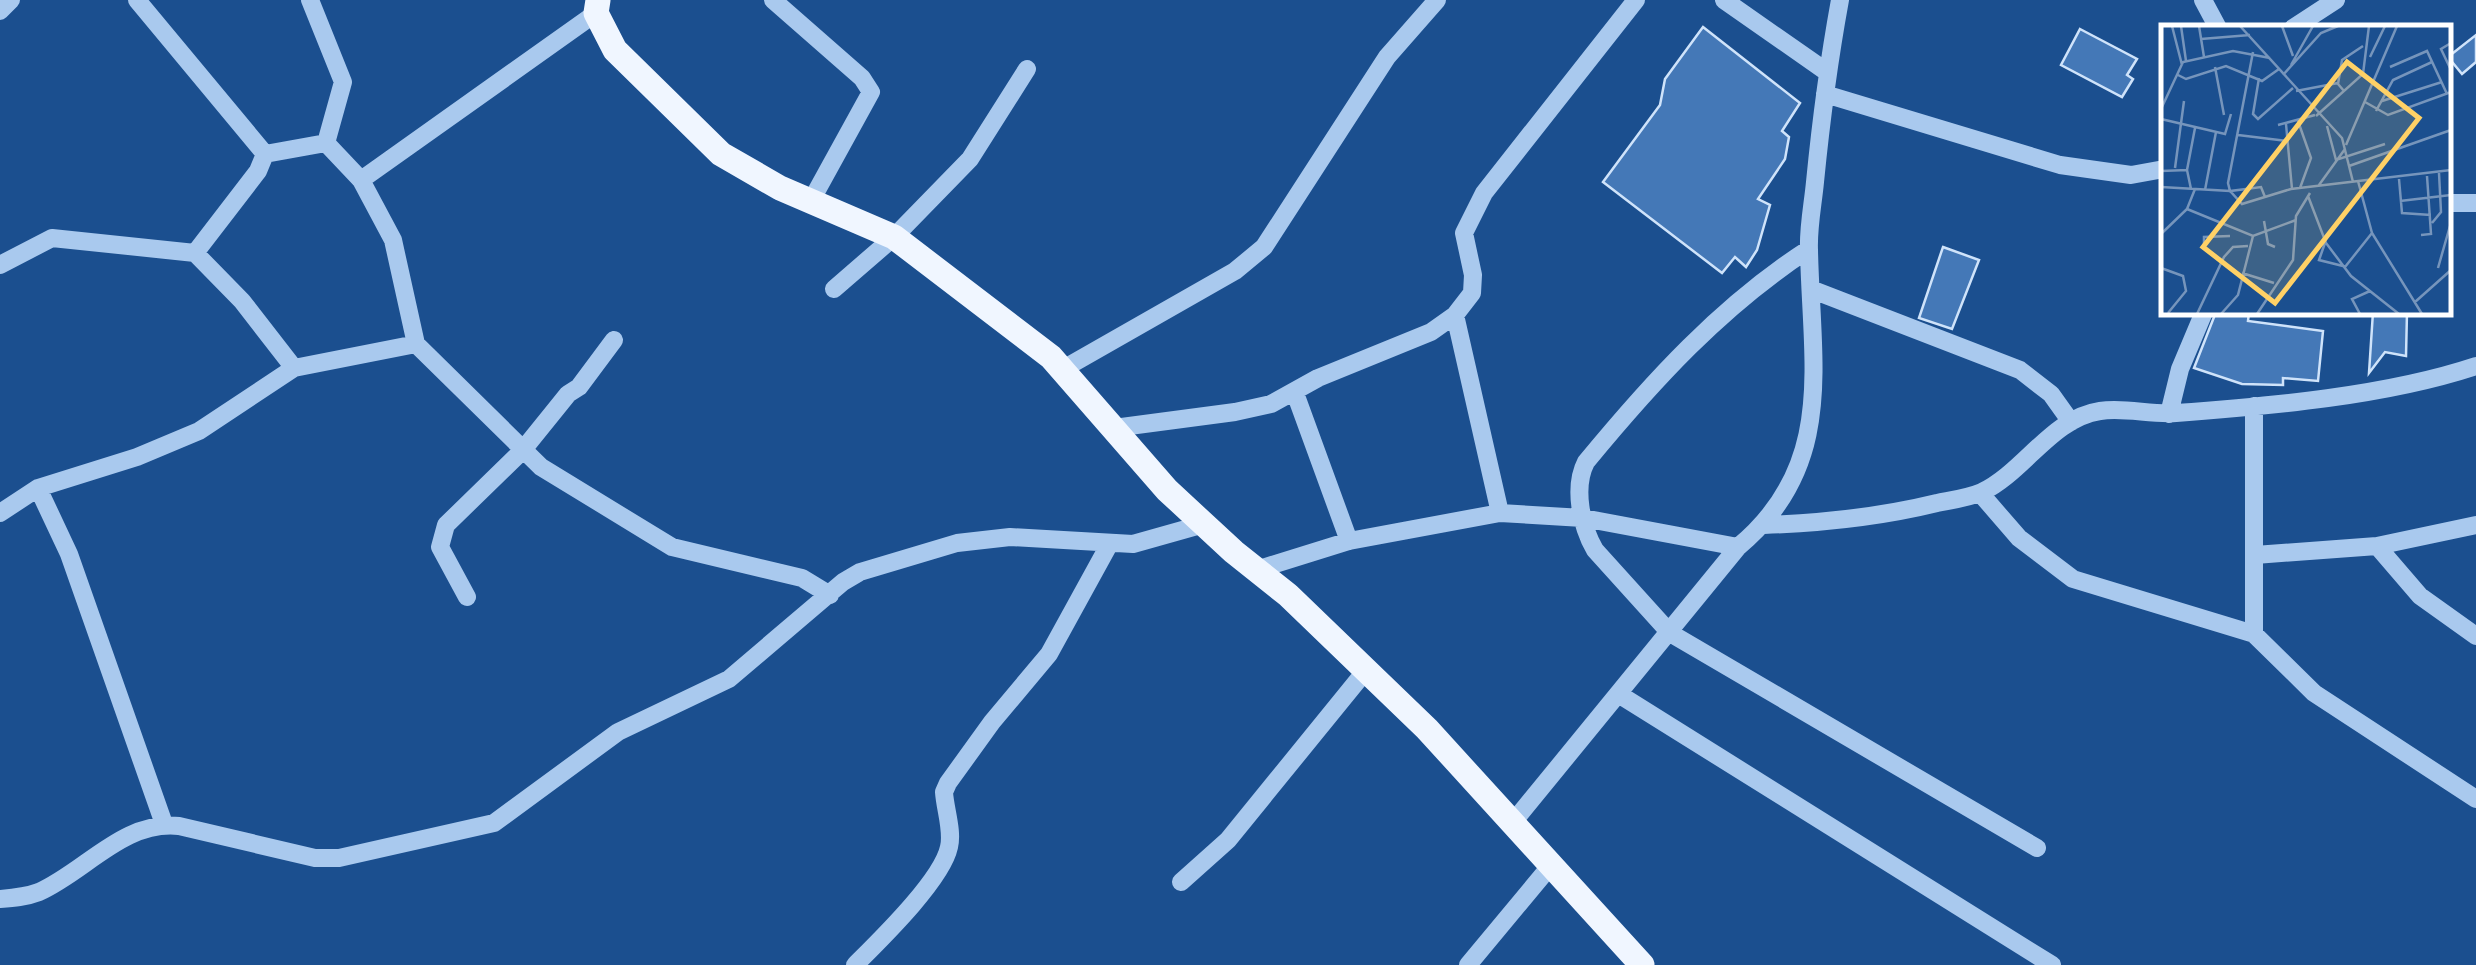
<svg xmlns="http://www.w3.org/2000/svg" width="2476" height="965" viewBox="0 0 2476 965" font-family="Ubuntu,sans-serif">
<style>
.building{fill:#4478b7;stroke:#cfe3fa;stroke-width:2.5}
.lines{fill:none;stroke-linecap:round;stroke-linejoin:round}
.minor{stroke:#a9c9ee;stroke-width:18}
.major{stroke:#f0f6ff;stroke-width:25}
.inset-road{fill:none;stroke:#7695bc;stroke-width:2.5}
.view{fill:#ffd166;fill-opacity:0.15;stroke:#ffd166;stroke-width:5}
.inset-edge{fill:none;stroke:#fff;stroke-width:5}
</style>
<rect width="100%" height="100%" fill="#1b4f8f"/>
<!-- building -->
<path class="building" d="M1703 27 1800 103 1782 131 1789 137 1785 159 1758 199 1770 205 1757 250 1746 267 1735 257 1722 273 1603 182 1660 105 1665 79Z
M2080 29 2137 59 2127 75 2133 79 2122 97 2061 65Z
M2476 35V62L2462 74 2448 57Z
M1943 247 1979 260 1952 329 1919 318Z
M2216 312H2249L2248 321 2323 331 2318 381 2283 378V385L2242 384 2194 368Z
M2373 312H2407L2406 356 2385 352 2369 373Z"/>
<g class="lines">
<!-- minor -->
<path class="minor" d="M137 0 265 154
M310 0 343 82 326 143
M773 0 862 78 871 92 811 201
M1724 0 1827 72
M2203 0 2218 28
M0 11 11 0
M2293 28 2336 0
M1825 94 2060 165 2131 175 2164 169
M326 143 361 180 393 240 416 344 541 467 672 547 802 578 830 595
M265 154 326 143
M361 180 596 13
M2448 203H2476
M1809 249C1721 306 1652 382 1586 462 1573 487 1581 526 1595 550L1670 633 2037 848
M195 253 258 171 265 154
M0 265 52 238 195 253 242 301 294 368
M834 289 894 237 970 159 1027 69
M1813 290 2020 370 2051 394 2071 422
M1455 315 1500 513
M1063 369 1235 271 1264 247 1387 57 1437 0
M1295 393 1349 541
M2254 406V634
M2169 414 2180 369 2204 312
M1114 428 1235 412 1271 404 1318 378 1431 332 1455 315 1472 293 1473 275 1464 233 1484 193 1636 0
M38 488 69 554 164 824
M1980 493 2019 538 2073 579 2254 634 2314 693 2476 799
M0 513 38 488 137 457 199 431 294 368 416 344
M1764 525C1823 523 1880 517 1937 503 1952 500 1968 498 1982 492 2024 472 2052 418 2100 411 2124 407 2151 415 2176 413 2270 406 2386 396 2476 366
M2377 546 2420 596 2476 636
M2255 555 2377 546 2476 525
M1256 570 1349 541 1500 513 1583 518 1738 547
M467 597 440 547 446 525 522 451 568 394 579 387 614 340
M1620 695 2052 965
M1514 821 1738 547C1837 465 1811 363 1809 250 1808 227 1813 204 1815 182 1821 121 1829 60 1840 0
M1181 882 1228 840 1367 669
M0 899C13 898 26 897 39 892 86 871 124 820 179 826L315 858H339L494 823 618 732 729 679 843 582 860 572 957 543 1010 537 1133 544 1204 524
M855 965C880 940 942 880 949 847 953 831 945 809 944 792L948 783 992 722 1049 654 1110 543
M1468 965 1552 864"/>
<!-- major -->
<path class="major" d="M598 0 596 13 615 50 721 154 780 188 894 237 1051 357 1167 490 1234 552 1288 595 1427 729 1642 965"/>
</g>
<!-- overview -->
<g transform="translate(2161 25)">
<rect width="290" height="290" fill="#1b4f8f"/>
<path class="inset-road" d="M11 1 21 40M20 1 25 36M38 1 43 32M79 1 181 113 192 157M121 1 132 31M40 14 89 10M290 18 280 24 290 45M92 27 67 158 69 166 100 162 104 172M209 32 224 1M130 40 152 1M54 42 63 90M229 42 266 26 286 69M17 50 25 54 65 41 101 56 118 44M122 50 160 8 177 1M98 53 92 89 97 94 132 63M135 66 177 58M183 66 177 59 181 35 202 21M221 76 281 57M204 77 227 90 290 67M0 84 22 37 72 26 109 33M215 86 232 55 271 37M155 91 202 49 208 1M0 94 64 109 70 89M137 96 150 133 139 163M125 99 131 164M117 100 154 90M166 101 175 135 224 119M77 110 126 116M185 120 236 1M188 141 290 105M14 143 23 76M26 145 34 103M0 146 26 145 30 164M238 154 241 188 270 190M197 156 211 208 261 289M158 160 184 124M0 162 69 166 81 179 130 164 290 145M44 165 55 107M147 171 165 218 190 251 238 289M239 176 290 170M26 184 92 211 135 195M103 196 107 219 114 222M271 198 280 187 278 148M0 209 26 184 34 164M260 210 270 209 266 151M164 218 158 235 182 241M43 225V212L69 211M184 242 211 208M0 243 22 251 25 266 7 288M277 243 289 201M81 248 113 258M254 277 290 245M36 289 63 232 72 222 87 221M60 289 77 270 92 211M96 289 132 235 135 191 149 168M199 289 191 274 209 266"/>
<path class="view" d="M186 37 258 93 114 278 42 222Z"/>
<rect width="290" height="290" class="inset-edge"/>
</g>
</svg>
